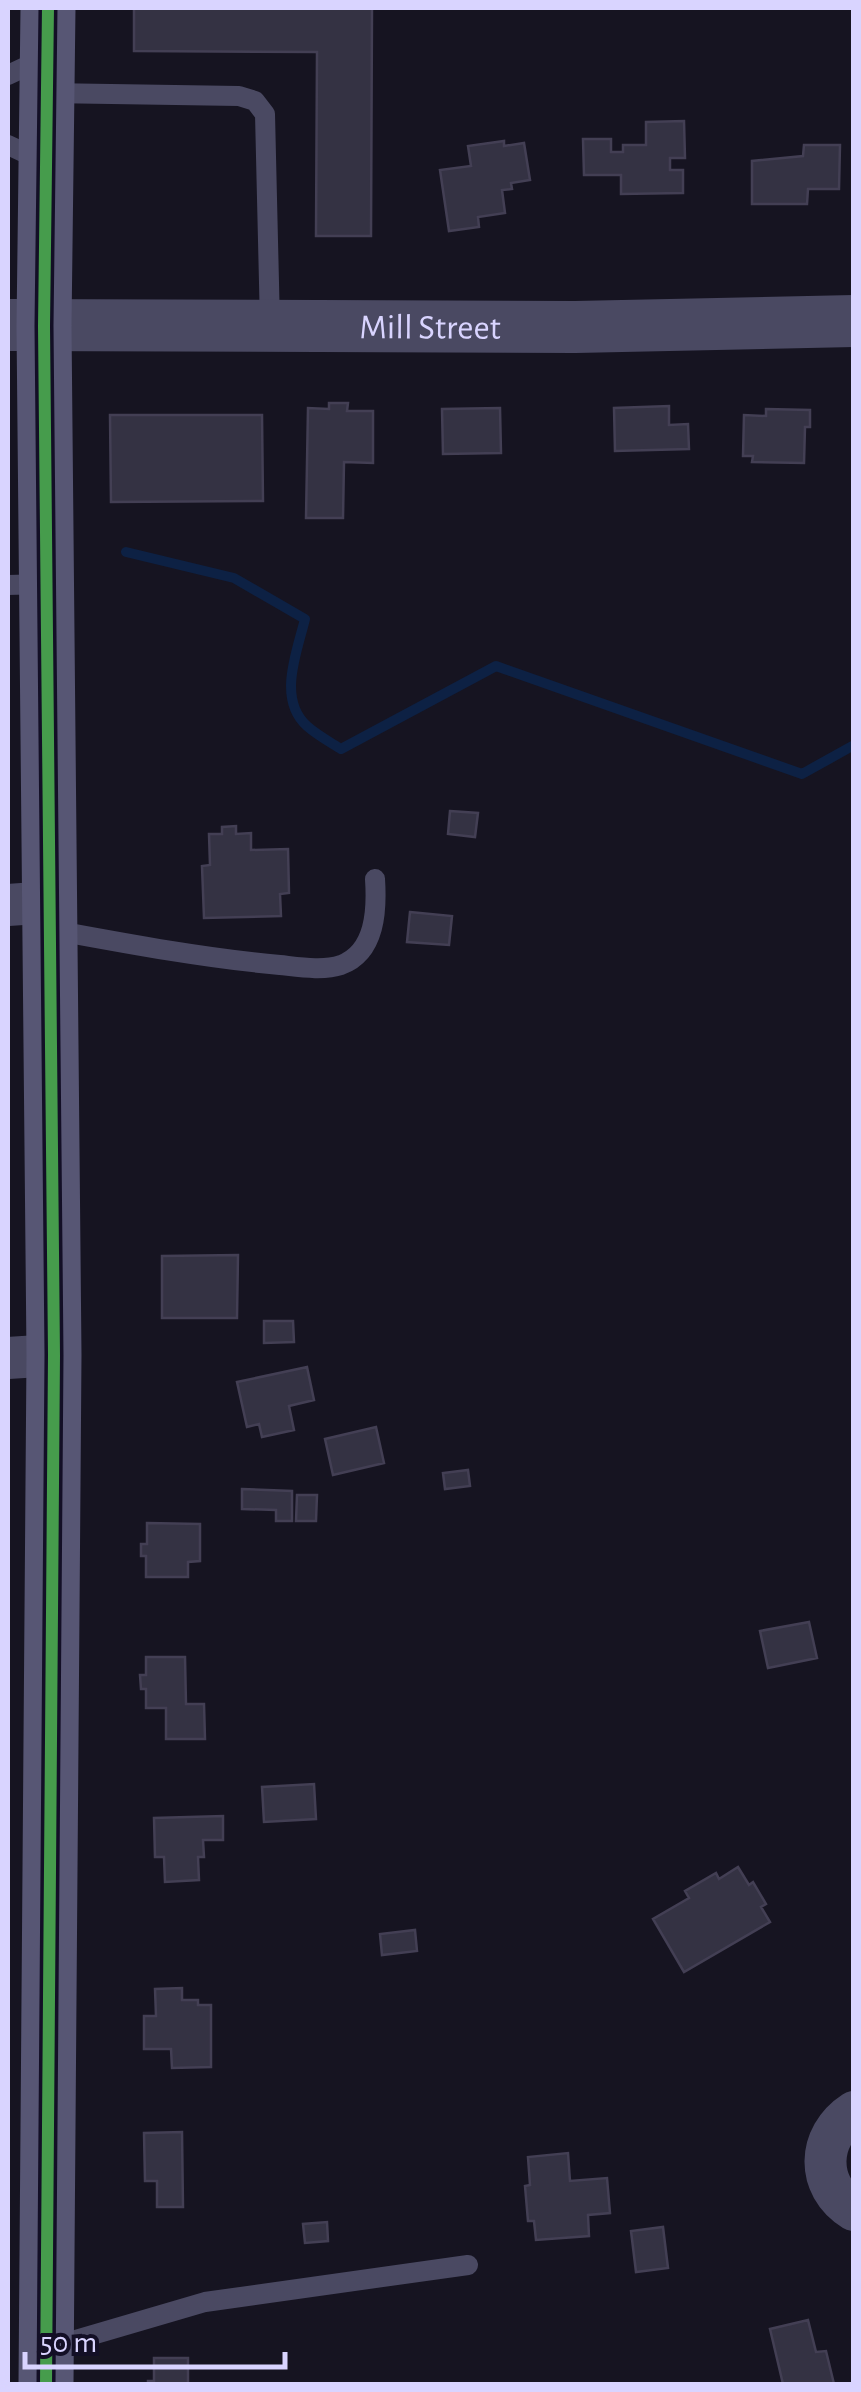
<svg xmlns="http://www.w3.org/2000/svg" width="861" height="2392" viewBox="0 0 861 2392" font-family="'Alegreya Sans',sans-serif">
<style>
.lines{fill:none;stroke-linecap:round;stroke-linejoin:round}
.stream{stroke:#0d2144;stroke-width:10}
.building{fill:#343243;stroke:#433f54;stroke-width:2.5}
.service{stroke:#4a4962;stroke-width:20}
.minor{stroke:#4a4962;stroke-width:42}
.tertiary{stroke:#4a4962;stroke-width:52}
.secondary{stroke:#575674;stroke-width:55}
.cycleway-casing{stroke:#130f26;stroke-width:19}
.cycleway{stroke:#469c4c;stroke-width:12}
.labels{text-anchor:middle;stroke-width:9;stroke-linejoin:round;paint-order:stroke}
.street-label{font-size:35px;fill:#d9d4ff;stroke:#130f26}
</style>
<rect width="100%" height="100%" fill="#161421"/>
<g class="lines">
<!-- stream -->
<path class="stream" d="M126 552 234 578 305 619C297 652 277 699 307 726 317 735 330 742 341 749L496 666 802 774 854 745"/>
</g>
<!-- building -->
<path class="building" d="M134 8H372L371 236H316L317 52 134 51Z
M684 121 685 158H670V170H683V193L621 194V175H584L583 139H611V152H623V145H646V122Z
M504 141V146L524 143 530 180 511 183 512 189 502 190 505 213 478 217 479 227 449 231 440 170 471 166 468 146Z
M804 145H840L839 189H808L807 204H752V161L803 156Z
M329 403H348L347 411H373V463L344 462 343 518H306L308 408 329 409Z
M669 406V425L688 424 689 449 615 451 614 408Z
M500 408 501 453 443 454 442 409Z
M766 409 810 410V427H805L804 463 752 462 753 456H743L744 415 766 416Z
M110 415H262L263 501 111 502Z
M450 811 478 813 475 837 448 834Z
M236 826V834L251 833V850L288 849 289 893 280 894 281 916 204 918 202 866 210 865 209 834H222V827Z
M410 912 452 916 449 945 407 942Z
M238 1255 237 1318H162V1256Z
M264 1321H293L294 1342 264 1343Z
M307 1367 314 1400 289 1406 294 1430 262 1437 259 1424 247 1427 237 1382Z
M376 1427 384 1463 333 1475 325 1439Z
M468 1470 470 1486 445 1489 443 1473Z
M242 1489 292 1491V1521H276V1510L242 1509Z
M297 1495H317L316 1521H296Z
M147 1523 200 1524V1561L188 1562V1577H146V1556H141V1544H147Z
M809 1622 817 1658 768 1668 760 1631Z
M146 1657H185L186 1704H204L205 1739H166V1708H146V1689H141L140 1675H146Z
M314 1784 316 1819 264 1822 262 1787Z
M223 1816V1840H203L204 1857H198L199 1880 165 1882 164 1857H155L154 1818Z
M738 1867 749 1885 753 1882 766 1904 761 1907 770 1922 684 1972 653 1919 689 1898 685 1891 716 1873 719 1879Z
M415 1930 417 1951 382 1955 380 1934Z
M182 1988V2000H198V2005H211V2067L172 2068 171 2049H144V2016H156L155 1989Z
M182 2132 183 2207H157V2181H145L144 2133Z
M568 2153 570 2181 607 2178 610 2213 588 2215 589 2236 536 2240 534 2221H528L525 2186 530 2185 528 2157Z
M327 2222 328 2241 305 2243 303 2224Z
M663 2227 668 2268 636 2272 631 2231Z
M808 2320 816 2352 826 2351 834 2384H783L770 2329Z
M154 2358H188V2384H148V2381H154Z"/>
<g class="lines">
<!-- service -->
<path class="service" d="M8 75 42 59
M47 93 239 96 255 101 265 114 270 325
M8 145 40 160
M8 585 45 584
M53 930C129 944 204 958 280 965 299 967 323 971 341 965 376 952 377 909 375 879
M48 2348 205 2302 468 2265"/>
<!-- minor -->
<path class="minor" d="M8 905 51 902
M8 1358 54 1355
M854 2112C817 2136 815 2186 854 2210"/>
<!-- tertiary -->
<path class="tertiary" id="s1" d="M8 325 575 327 854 321"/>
<!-- secondary -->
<path class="secondary" d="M46 2384 54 1355 44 326 48 8"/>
<!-- cycleway casing -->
<g class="cycleway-casing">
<path id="cycleway" d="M46 2384 54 1355 44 326 48 8"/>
</g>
<!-- cycleway -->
<use href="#cycleway" class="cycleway"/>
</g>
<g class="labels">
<!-- street labels -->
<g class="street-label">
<text dy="12" stroke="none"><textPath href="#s1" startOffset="422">Mill Street</textPath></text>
</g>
</g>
<!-- border -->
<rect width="861" height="2392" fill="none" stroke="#d9d4ff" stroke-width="20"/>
<!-- scale -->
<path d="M25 2352v15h260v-15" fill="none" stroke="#d9d4ff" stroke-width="5"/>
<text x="40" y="2352" font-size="30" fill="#d9d4ff" stroke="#130f26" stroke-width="8" paint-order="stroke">50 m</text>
</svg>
